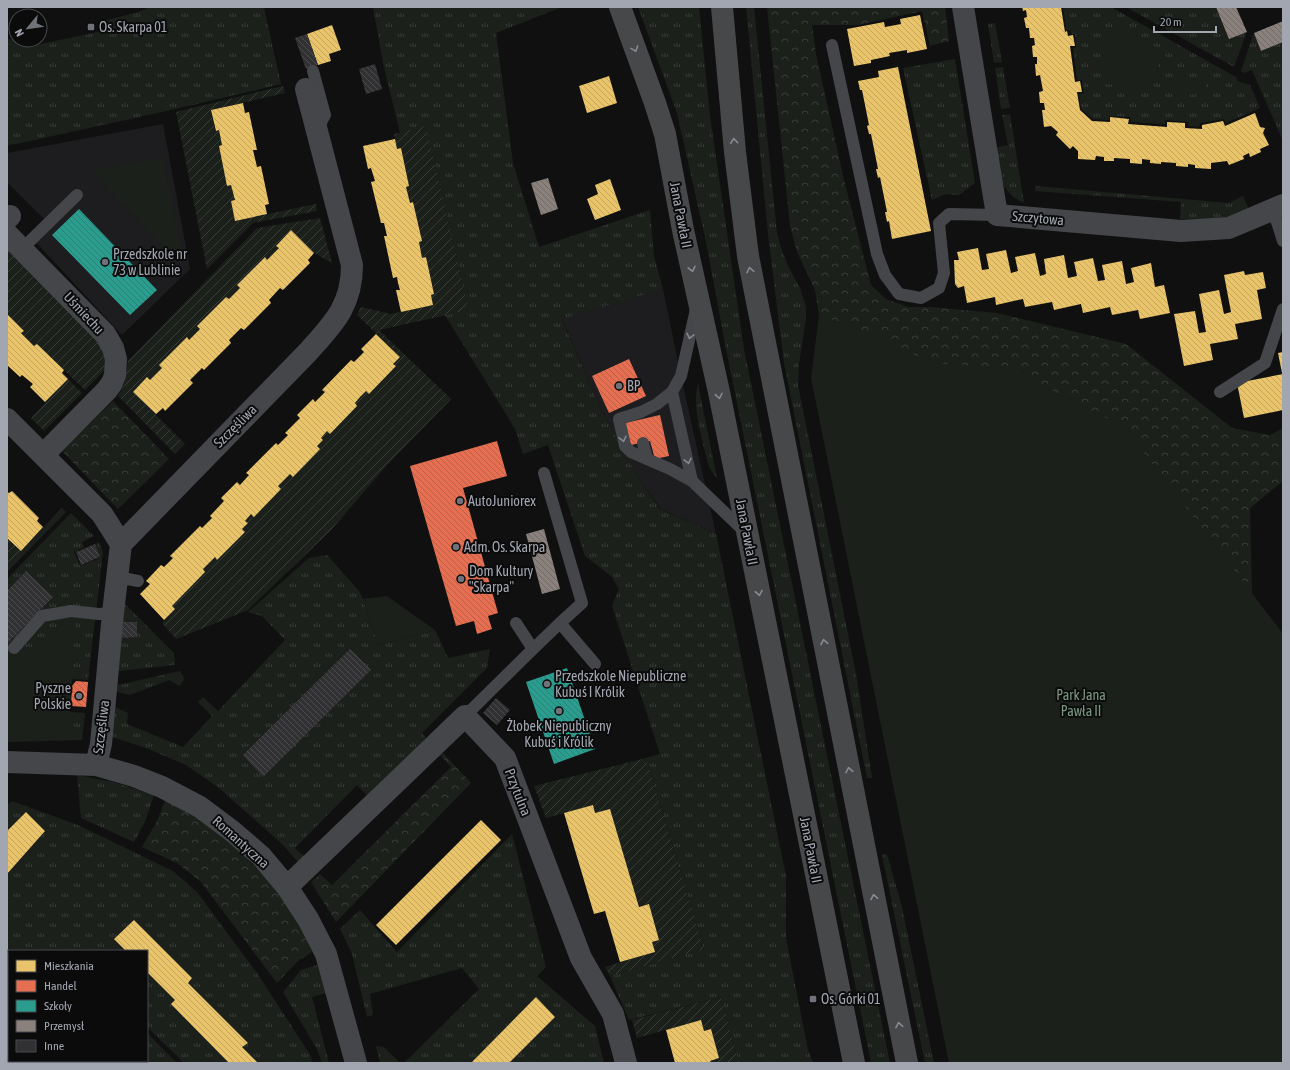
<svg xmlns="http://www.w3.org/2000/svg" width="1290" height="1070" viewBox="0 0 1290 1070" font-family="'Asap Condensed',sans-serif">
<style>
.built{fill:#1d1d1f}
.grass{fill:url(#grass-tufts)}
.forest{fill:url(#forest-crowns)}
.park{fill:#1b201b}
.garden{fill:url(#garden-furrows)}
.homes{fill:url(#homes-back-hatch)}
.shops{fill:url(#shops-back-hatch)}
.schools{fill:url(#schools-back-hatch)}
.industry{fill:url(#industry-back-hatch)}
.building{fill:url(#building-back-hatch)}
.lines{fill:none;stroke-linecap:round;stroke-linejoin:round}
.lane{stroke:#444649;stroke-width:12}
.street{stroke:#444649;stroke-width:22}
.primary{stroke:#47484a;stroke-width:22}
.oneway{stroke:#878a91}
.oneway2{stroke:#868991}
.poi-dot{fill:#6f7278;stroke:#0b0b0c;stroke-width:1.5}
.labels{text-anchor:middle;stroke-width:4;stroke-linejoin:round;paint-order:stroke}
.poi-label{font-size:14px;fill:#a2a6b0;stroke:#0b0b0c;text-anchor:start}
.street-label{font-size:14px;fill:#a2a6b0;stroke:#0b0b0c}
.park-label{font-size:14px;fill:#7b997e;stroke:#0b0b0c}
</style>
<defs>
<pattern id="grass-tufts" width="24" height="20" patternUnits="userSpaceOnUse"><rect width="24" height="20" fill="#1b201b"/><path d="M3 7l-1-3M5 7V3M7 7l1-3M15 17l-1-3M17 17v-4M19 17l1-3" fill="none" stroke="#393d3a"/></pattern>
<pattern id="forest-crowns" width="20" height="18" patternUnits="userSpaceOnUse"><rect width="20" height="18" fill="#1b201b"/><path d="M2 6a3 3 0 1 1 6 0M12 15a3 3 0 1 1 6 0" fill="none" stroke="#393d3a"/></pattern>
<pattern id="garden-furrows" width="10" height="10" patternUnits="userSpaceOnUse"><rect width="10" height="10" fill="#1b201b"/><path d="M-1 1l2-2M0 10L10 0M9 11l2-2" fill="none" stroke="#393d3a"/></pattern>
<pattern id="homes-back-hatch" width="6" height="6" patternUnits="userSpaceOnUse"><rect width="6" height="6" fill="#e9c46a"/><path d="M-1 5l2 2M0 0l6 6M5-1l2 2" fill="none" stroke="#c4a75f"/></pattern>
<pattern id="shops-back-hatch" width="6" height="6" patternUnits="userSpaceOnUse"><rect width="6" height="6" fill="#e76f51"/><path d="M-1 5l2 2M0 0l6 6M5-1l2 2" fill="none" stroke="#ba604a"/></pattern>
<pattern id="schools-back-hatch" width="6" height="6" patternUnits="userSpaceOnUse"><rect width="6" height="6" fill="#2a9d8f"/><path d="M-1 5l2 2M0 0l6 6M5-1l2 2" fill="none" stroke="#2c8278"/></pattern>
<pattern id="industry-back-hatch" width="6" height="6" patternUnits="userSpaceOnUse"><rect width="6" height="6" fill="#8a817c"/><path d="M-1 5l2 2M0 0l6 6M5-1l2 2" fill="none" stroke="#6f6967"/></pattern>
<pattern id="building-back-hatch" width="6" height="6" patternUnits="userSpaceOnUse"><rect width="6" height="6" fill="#313133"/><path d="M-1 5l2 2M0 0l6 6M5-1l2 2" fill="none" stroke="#4c4c4e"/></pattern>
</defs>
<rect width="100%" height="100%" fill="#101011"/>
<!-- built -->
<path class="built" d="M163 124 190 269 122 335 33 239 46 221 7 182V153Z
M663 289 681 376 716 534 661 509 639 479 601 410 562 318Z"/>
<!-- grass -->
<path class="grass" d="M150 7H265L264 8 281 84 171 110 16 144 7 145V39L35 40 36 45 108 30 107 20 138 12Z
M373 7H562L496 33 513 163 539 247 650 210 654 256 663 289 562 319 601 410 639 479 660 509 716 534 786 876V938L808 1050 813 1063H739L721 997 629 1020 610 976 704 949 646 758 660 754 612 606 619 589 612 577 585 556 548 445 523 454 515 429 445 315 469 310 426 127 400 133 383 63Z
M638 7H699L710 116 744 349 890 1063H871L726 349 706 242 677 113Z
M746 7H754L777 233 781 248 788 266 800 288 806 307V318L799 364 798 385 856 674 872 778H867L784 363 768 234Z
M1063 7H1111L1236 77 1238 81 1250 85 1260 108 1226 123 1224 119 1200 123 1199 127 1188 126V122L1165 120V124L1131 122 1130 117 1109 116V120L1093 119 1081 109 1079 94 1084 93 1082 80H1077L1073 48 1076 47 1075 34H1071L1070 30H1066Z
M1126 7H1235L1246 34 1234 67Z
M1283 22V141L1252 70 1245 73 1241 71 1253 35Z
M995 23 1002 62 994 63 988 24Z
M955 59 975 183 959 195 946 194 932 200 903 68Z
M1003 67 1010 108 1001 109 995 68Z
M1010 114 1024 203C998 191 1000 173 993 148L1008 145 1002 115Z
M1036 186 1229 203 1243 196 1249 210 1228 220 1180 219 1181 202 1035 191Z
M698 384 717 478 710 469 708 464C703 442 691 405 698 384Z
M71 513 94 536 82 542 84 547 74 552 80 566 100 558 95 544 99 542 103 552 88 680 72 679 70 712 85 713 82 740 7 742V579Z
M327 555 359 591 363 599 378 645 435 630 448 658 490 649 487 668 422 733 426 738 367 795 357 785 295 848 304 857 299 863 282 844 219 788 186 765 146 748 112 737 115 707 128 713 127 724 183 747 212 716 198 702 203 697 220 713 218 711 285 640 262 616 248 612 309 558Z
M119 598 174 653 175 665 119 671Z
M180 671 184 679 180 686 169 680 130 695 113 691 114 686Z
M77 775 113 782 154 795 145 822 134 842 81 818Z
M12 801 78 825 173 871 197 892 257 973 311 1056 312 1063H184L147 1027V951H9V1061H24L22 1063H7V874L45 831 26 812 7 830V806Z
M512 834 546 967 537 976 595 1026 604 1063H404L479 989 462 968 370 994 373 1015 367 1017 352 954 340 929 360 910 397 952Z
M887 854 902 907 934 1063H925L882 855Z
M317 965 326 993 312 997 329 1063H322L317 1049 283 992 301 970Z
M147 1033 177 1063H100V1061H147Z
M376 1046 384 1047 400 1063H380Z"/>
<!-- forest -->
<path class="forest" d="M767 7H945L949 41 930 46 922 11 859 25H812L816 54 844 180 871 285 886 299 908 307H930L997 313 1126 344 1232 428 1270 435 1283 428V481L1250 508 1252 594 1283 634V1063L843 344 819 315 815 290 797 252 790 226Z
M113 401 169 459 118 509 62 451Z
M443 753 471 783 336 922 311 882 320 874 332 885 451 767 440 755Z
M165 801 191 812 243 854 276 889 295 917 312 952 298 961 277 983 201 882 177 863 142 847 156 823Z"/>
<!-- park -->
<path class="park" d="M1122 25 1163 52 1151 89 1107 84 1104 44Z
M1178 77H1206V94L1178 95Z
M162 157 183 259 179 263 92 171Z
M819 315 876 335 896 347 933 363 1010 369 1124 427 1283 634V1063H949L811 378Z
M387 596 435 630 378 645 363 599Z
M63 623H75L68 737 7 738V661L19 645 34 657Z"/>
<!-- garden -->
<path class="garden" d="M283 86 285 93 211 110 215 131 219 130 222 145 219 146 227 185H231L235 200 231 201 235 221 316 204 317 211 253 223 207 269 176 112Z
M426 126 469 310 379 330 451 399 388 464 332 529 248 610 176 639 162 623 175 609 172 606 205 572 203 569 215 557 217 560 248 523 245 521 251 514 254 516 281 489 278 486 290 474 293 477 320 449 317 446 323 440 321 438 327 431 330 434 355 403 366 391 369 394 396 366 393 364 400 356 357 315 361 307 391 314 433 305 431 295 434 294 426 257 422 258 419 242 422 241 413 202 410 203 406 187 409 186 401 148 397 149 394 134Z
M320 218 332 263 314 253 290 230 276 245 279 248 267 260 264 257 237 285 240 288 229 299 226 297 198 325 200 329 189 340 187 337 159 365 162 368 150 380 147 378 133 392 185 444 175 454 118 396 124 385 128 361 257 228Z
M7 245 100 341 107 361 105 370 85 390 37 344 34 346 21 333 24 331 7 314Z
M68 379 82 393 44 431 31 418Z
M62 508 66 512 7 572V538L21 551Z
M646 758 704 949 610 976 605 967 654 952 652 942 659 940 649 904 639 906 610 809 595 813 593 805 546 818 534 786Z
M721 997 739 1063H711L710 1061 719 1058 711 1029 704 1031 701 1020 637 1038 632 1020Z"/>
<!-- homes -->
<path class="homes" d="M1022 7H1061L1065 32 1067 31 1068 36 1073 35 1075 46H1070L1075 82 1080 81 1082 92H1077L1080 110 1092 121 1110 122V117L1129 119 1128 124 1167 127V122L1185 123V128L1202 129V125L1223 121 1225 126 1255 113 1260 127 1265 128 1263 133 1269 145 1260 149 1261 152 1250 157 1249 153 1243 156 1244 159 1229 165 1227 161 1211 163V169L1195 168V165L1188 164V167L1176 166V163L1161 162V164L1150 163V160L1142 159V164L1130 163V159L1114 158V161H1104V157L1096 156 1095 160 1078 159V151L1073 146 1070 149 1056 135 1058 132 1051 126 1044 127 1042 110H1045L1044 103H1040L1039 92 1043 91 1040 75 1036 76 1035 64H1037V57H1033L1032 46 1035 45 1034 38H1030L1029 28H1026L1024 18 1027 17 1026 10 1023 11Z
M920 15 927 49 907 53V50L889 53 890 56 871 60V63L854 66 847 29 884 22 885 27 901 24 900 19Z
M332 25 341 50 329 54 331 61 318 65 307 34Z
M898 67 931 231 892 239 889 221 887 222 885 212H887L880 177 878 178 876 169H878L871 134H869L867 126 869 125 862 90H860L858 81 879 77 878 71Z
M609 76 617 103 587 113 579 86Z
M243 103 245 113 249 112 257 150H253L257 167 261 166 269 204 265 205 267 214 235 221 231 201 235 200 231 185 227 186 219 146 222 145 219 130 216 131 211 110Z
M395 139 397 149 401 148 409 186 406 187 410 203 413 202 422 241 419 242 422 258 426 257 434 294 431 295 433 305 401 312 396 290H400L398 283 397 277 393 278 384 236H387L384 223H381L371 182 375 181 371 168 368 169 363 146Z
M610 179 621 210 595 220 587 199 598 194 595 185Z
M291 230 314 253 308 260 310 263 283 290 280 288 269 300 271 303 244 330 241 328 229 340 231 343 204 370 202 368 190 380 193 383 165 411 163 408 156 414 133 392 147 377 150 380 162 368 159 365 187 337 189 340 200 329 197 326 226 297 229 299 240 288 237 285 265 257 267 260 279 248 276 246Z
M978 248 982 270 989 269 986 254 1006 250 1011 273 1018 271 1015 257 1035 253 1040 276 1046 274 1044 259 1064 255 1068 278 1077 276 1074 262 1093 258 1098 281 1105 280 1102 265 1122 261 1126 284 1134 282 1131 268 1151 263 1155 287 1164 285 1170 313 1140 319 1138 310 1112 315 1110 307 1083 313 1081 304 1054 310 1052 302 1025 307 1023 299 996 305 995 297 967 303 964 286 958 288 955 284 954 260H959L957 252Z
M1244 271 1245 275 1263 272 1266 288 1257 290 1262 319 1235 324 1238 339 1210 344 1213 360 1184 366 1174 314 1195 311 1199 333 1206 332 1199 294 1219 290 1224 314 1231 312 1224 275Z
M7 314 24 331 21 333 34 346 37 344 64 370 62 373 68 379 45 402 30 387 33 384 22 375 20 377 7 365Z
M376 334 400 357 393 364 396 366 369 394 366 391 360 397 355 403 357 406 330 434 327 431 321 438 323 440 317 446 320 449 293 477 290 474 278 486 281 489 254 517 251 514 245 521 248 523 242 529 245 532 217 560 215 557 203 569 205 572 172 606 175 609 164 620 140 594 150 584 146 581 161 565 164 567 173 558 170 556 200 526 202 528 212 518 210 516 224 501 221 498 237 482 240 485 249 475 246 473 276 443 278 445 288 435 285 433 300 418 297 415 313 399 315 402 325 392 322 390 351 360 354 362 364 352 361 349Z
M1283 352V373H1282L1278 353Z
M1283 374V410L1244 418 1237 383Z
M12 491 39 518 37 521 43 527 21 551 7 538V492L9 493Z
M593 805 595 813 610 809 639 907 649 904 659 940 652 942 655 952 620 962 605 911 594 914 564 813Z
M26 812 45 831 7 874V831Z
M481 820 501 840 396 945 376 925Z
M134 920 192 978 188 983 248 1043 242 1047 258 1063H229L171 1004 175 1000 147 972V951H126L114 939Z
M536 997 555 1017 509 1063H471Z
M701 1020 704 1031 711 1029 719 1058 710 1061 711 1063H675L666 1030Z"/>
<!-- shops -->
<path class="shops" d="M629 359 646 396 609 413 592 376Z
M660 415 669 456 655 459 650 441 631 445 625 423Z
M497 441 507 476 463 488 498 613 488 616 492 629 477 634 474 621 456 626 410 466Z
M76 681 88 682 86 707 71 706 72 686Z"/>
<!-- schools -->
<path class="schools" d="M79 209 157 290 130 315 52 235Z
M567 668 595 749 554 764 526 682Z"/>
<!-- industry -->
<path class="industry" d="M1216 7H1236L1247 32 1229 39Z
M1283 21V42L1261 51 1254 33Z
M548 178 558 209 541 215 531 183Z
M544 529 560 589 542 594 526 534Z"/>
<!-- building -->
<path class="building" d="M307 34 318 65 306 69 295 38Z
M375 64 382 89 366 94 359 69Z
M95 544 100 557 81 565 76 552Z
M26 571 53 597 7 644V591Z
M122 622H137V637L122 638Z
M350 649 371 670 263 777 243 755Z
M496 698 510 710 497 725 483 713Z"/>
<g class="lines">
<!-- lane -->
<path class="lane" d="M832 45 877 254 885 275 899 294 921 298 939 288 944 273 939 223 949 214 997 215
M313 71 325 115 317 130
M1270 210 1277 222 1283 241
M24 251 28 243 77 195
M696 309 681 376 672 392 692 481 745 532
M672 392 657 404 641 412 619 419 625 446 631 452 670 469 692 481
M1220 392 1265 363 1283 309
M643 443 647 459
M544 473 582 603 560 623
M117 577 138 581
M14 648 42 616 71 611 99 614 113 613
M533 649 560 623 595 664
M465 716 533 649 516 623"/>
<!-- street -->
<path class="street" d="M963 7 997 215 1181 231 1229 228 1283 205
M7 219 10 216
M7 234 105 334 113 348 116 359 115 375 112 383 107 390 43 455
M7 419 102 514 121 544
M7 762 96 765 134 776 162 787 200 807 232 831 261 856 287 887 308 919 326 954 356 1063
M96 765 101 744 113 613 121 544 308 352C333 324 352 306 352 265L306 89
M287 887 465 716 505 758 581 958 613 1014 626 1063"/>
<!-- primary -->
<path class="primary" d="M620 7 655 103 665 134 683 230 719 392 854 1063
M722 7 735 152 748 256 907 1063"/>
</g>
<!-- one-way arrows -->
<defs><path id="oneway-chevron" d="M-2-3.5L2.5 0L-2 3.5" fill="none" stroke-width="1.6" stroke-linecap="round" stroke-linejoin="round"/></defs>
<g class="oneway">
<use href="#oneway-chevron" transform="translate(635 49) rotate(70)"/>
<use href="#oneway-chevron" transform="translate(734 141) rotate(-95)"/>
<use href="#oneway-chevron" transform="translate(692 269) rotate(78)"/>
<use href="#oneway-chevron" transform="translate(750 270) rotate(-101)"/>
<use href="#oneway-chevron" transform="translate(719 396) rotate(79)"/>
<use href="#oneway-chevron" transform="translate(759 593) rotate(79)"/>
<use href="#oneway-chevron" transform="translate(824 642) rotate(-101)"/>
<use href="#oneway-chevron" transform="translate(849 770) rotate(-101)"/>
<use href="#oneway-chevron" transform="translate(874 897) rotate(-101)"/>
<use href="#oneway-chevron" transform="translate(899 1025) rotate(-101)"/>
</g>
<g class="oneway2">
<use href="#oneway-chevron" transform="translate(690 336) rotate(102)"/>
<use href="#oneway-chevron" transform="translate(623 439) rotate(76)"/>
<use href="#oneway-chevron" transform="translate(688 461) rotate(77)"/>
</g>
<!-- markers -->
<g class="poi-dot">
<rect x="87" y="23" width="8" height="8" rx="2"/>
<circle cx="105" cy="262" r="4"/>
<circle cx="619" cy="386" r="4"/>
<circle cx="460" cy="501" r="4"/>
<circle cx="456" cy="547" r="4"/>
<circle cx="461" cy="579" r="4"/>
<circle cx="547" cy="684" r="4"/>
<circle cx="79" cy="696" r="4"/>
<circle cx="559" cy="711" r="4"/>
<rect x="809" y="995" width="8" height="8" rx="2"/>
</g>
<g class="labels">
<!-- poi labels -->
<g class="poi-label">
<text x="99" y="32">Os. Skarpa 01</text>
<text x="113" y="259">Przedszkole nr<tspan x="113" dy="16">73 w Lublinie</tspan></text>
<text x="627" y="391">BP</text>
<text x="468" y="506">AutoJuniorex</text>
<text x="464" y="552">Adm. Os. Skarpa</text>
<text x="469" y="576">Dom Kultury<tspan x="469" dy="16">"Skarpa"</tspan></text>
<text x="555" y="681">Przedszkole Niepubliczne<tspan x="555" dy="16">Kubuś I Królik</tspan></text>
<text x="71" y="693" text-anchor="end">Pyszne<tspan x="71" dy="16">Polskie</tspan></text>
<text x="559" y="731" text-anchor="middle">Żłobek Niepubliczny<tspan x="559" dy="16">Kubuś i Królik</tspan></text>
<text x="821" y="1004">Os. Górki 01</text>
</g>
<!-- street labels -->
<g class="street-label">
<text transform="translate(681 215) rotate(79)" y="5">Jana Pawła II</text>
<text transform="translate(1038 218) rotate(5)" y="5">Szczytowa</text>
<text transform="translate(84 313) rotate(47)" y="5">Uśmiechu</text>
<text transform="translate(235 426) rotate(-45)" y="5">Szczęśliwa</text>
<text transform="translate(747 532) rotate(79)" y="5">Jana Pawła II</text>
<text transform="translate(101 727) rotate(-83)" y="5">Szczęśliwa</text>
<text transform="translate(518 792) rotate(69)" y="5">Przytulna</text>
<text transform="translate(241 842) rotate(42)" y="5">Romantyczna</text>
<text transform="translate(811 850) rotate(79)" y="5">Jana Pawła II</text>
</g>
<!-- park labels -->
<g class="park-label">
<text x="1081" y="700">Park Jana<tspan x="1081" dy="16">Pawła II</tspan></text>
</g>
</g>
<!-- border -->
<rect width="1290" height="1070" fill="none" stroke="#a2a6b0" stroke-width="16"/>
<!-- legend -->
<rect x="8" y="950" width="140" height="112" fill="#0b0b0c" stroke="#47494e"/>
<rect x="16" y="960" width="20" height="12" fill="#e9c46a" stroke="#47494e"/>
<text x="44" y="970" font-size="12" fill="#a2a6b0">Mieszkania</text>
<rect x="16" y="980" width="20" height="12" fill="#e76f51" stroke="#47494e"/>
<text x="44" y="990" font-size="12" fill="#a2a6b0">Handel</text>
<rect x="16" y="1000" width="20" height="12" fill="#2a9d8f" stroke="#47494e"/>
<text x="44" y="1010" font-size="12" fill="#a2a6b0">Szkoły</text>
<rect x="16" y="1020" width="20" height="12" fill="#8a817c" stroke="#47494e"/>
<text x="44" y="1030" font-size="12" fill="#a2a6b0">Przemysł</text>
<rect x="16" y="1040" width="20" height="12" fill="#313133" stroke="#47494e"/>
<text x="44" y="1050" font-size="12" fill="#a2a6b0">Inne</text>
<!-- north arrow -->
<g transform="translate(28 28) rotate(241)"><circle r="19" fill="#0b0b0c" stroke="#47494e"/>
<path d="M0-3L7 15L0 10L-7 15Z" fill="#6f7278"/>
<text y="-6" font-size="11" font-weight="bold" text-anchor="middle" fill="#a2a6b0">N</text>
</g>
<!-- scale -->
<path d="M1154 26v6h62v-6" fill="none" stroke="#a2a6b0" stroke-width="2"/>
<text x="1160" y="26" font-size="12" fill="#a2a6b0" stroke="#0b0b0c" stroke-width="3" paint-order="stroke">20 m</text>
</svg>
